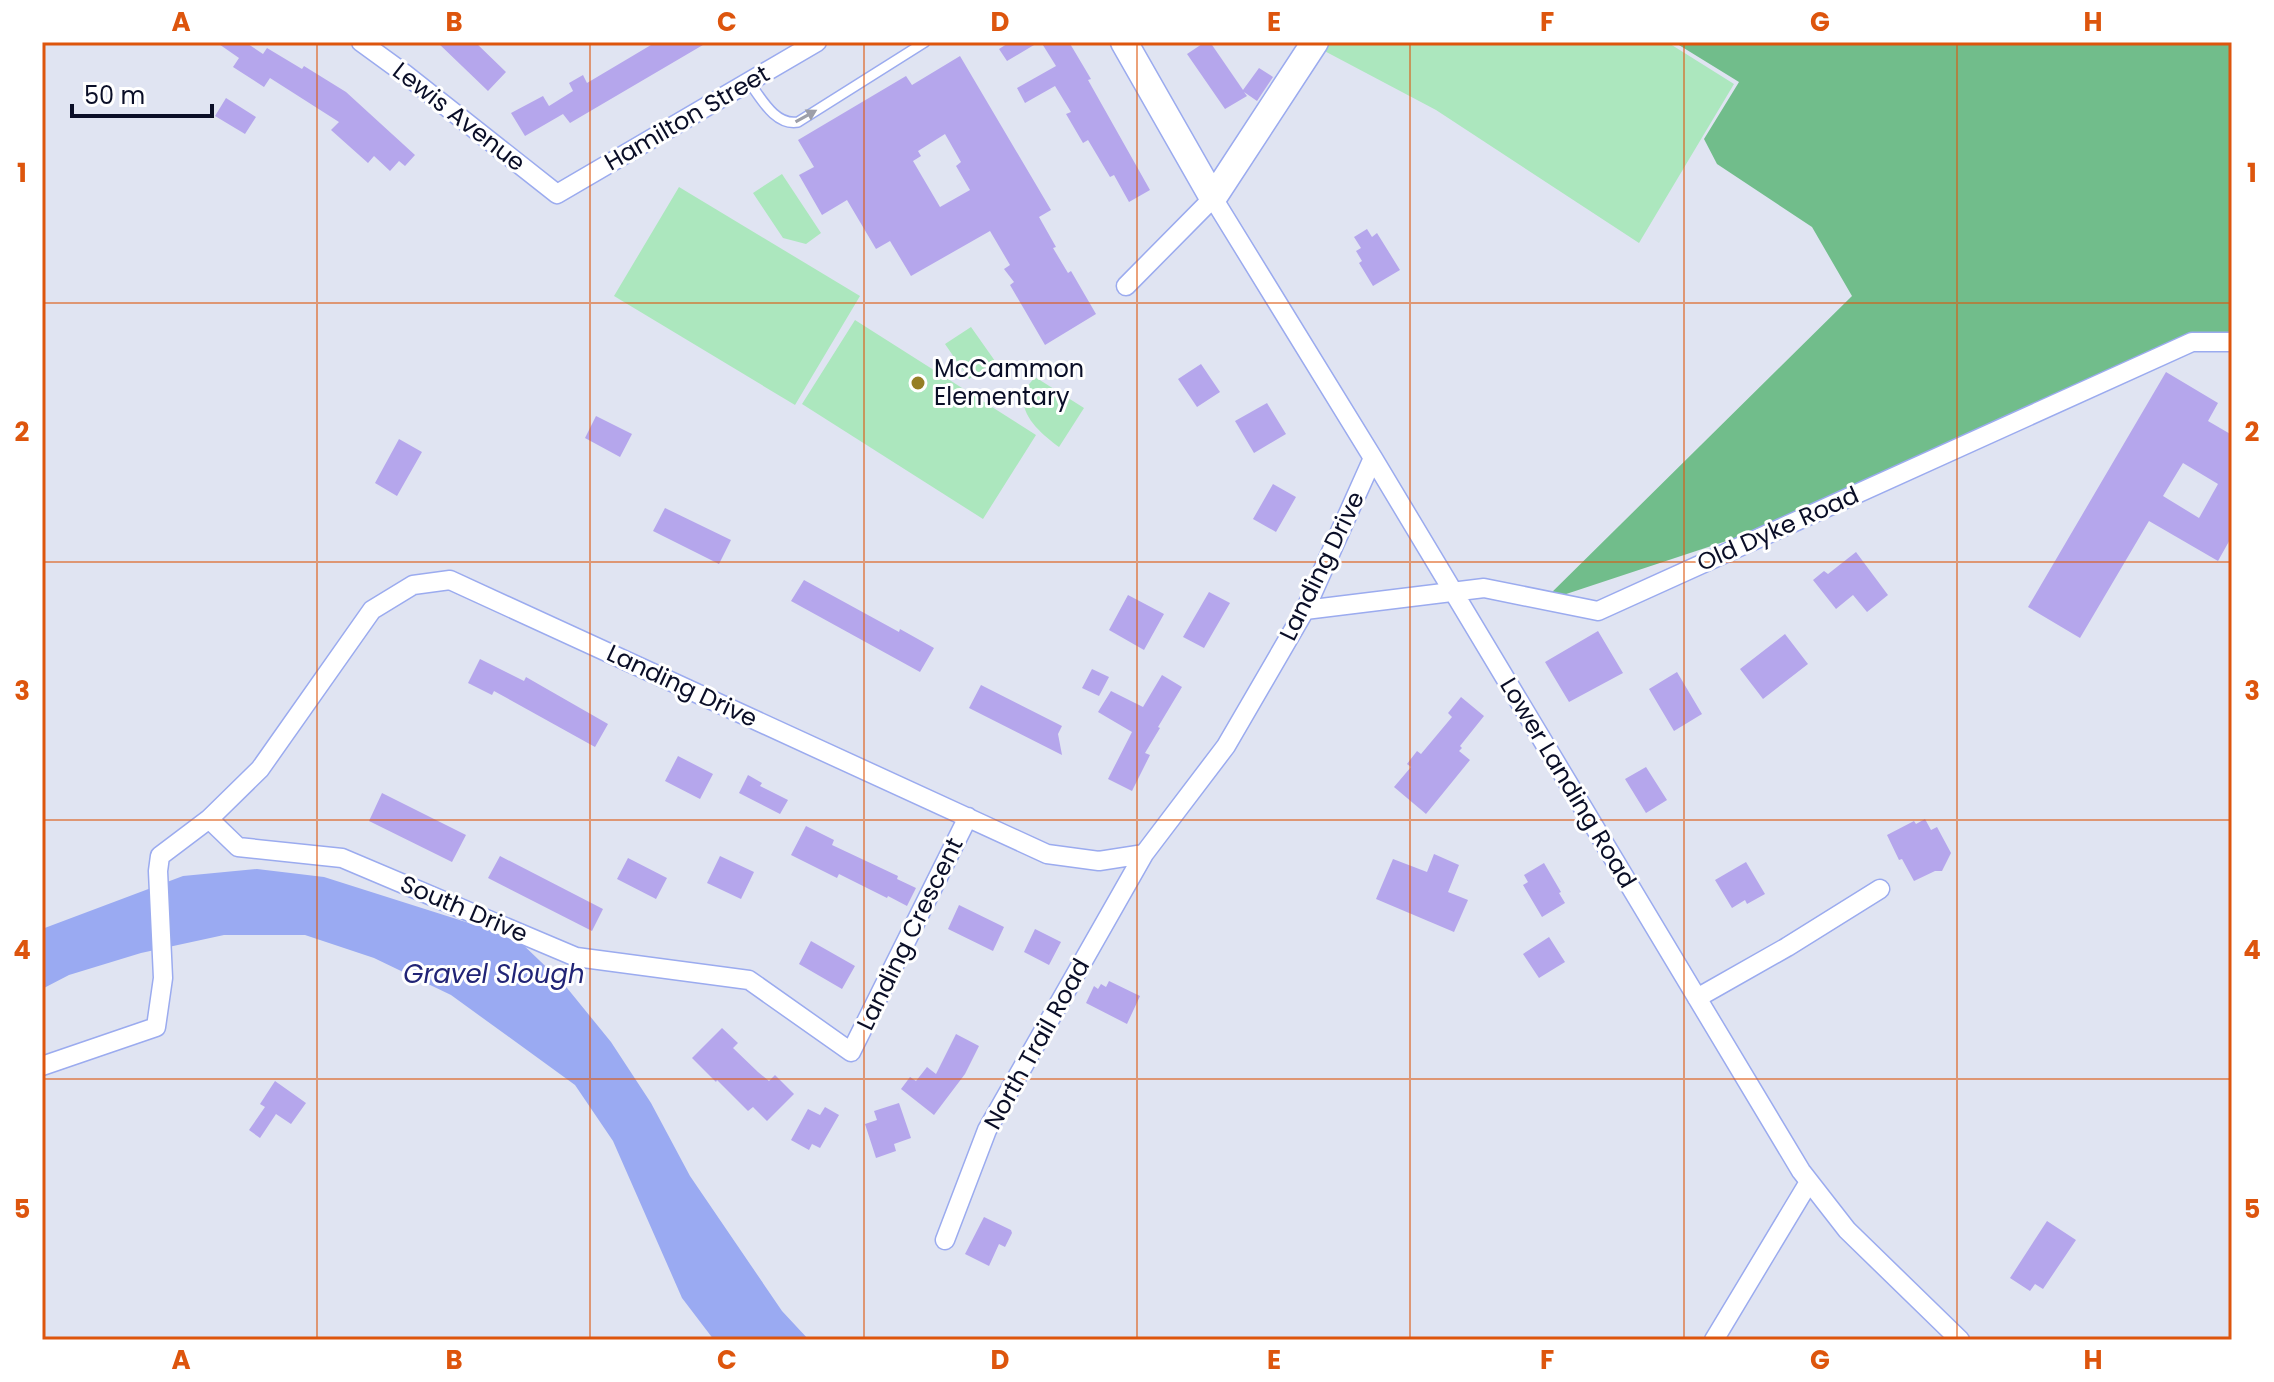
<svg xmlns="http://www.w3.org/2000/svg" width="2274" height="1382" viewBox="0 0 2274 1382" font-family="Poppins,sans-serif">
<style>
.green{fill:#ace7be}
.forest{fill:#71bd8b}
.water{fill:#9aaaf2}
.building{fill:#b5a6ec;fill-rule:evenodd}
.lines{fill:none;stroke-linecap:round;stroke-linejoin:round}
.lane-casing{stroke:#9babef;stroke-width:12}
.street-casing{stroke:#9babef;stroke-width:21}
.secondary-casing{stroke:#9babef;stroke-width:29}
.lane{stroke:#fff;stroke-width:9}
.street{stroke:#fff;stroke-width:18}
.secondary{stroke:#fff;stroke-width:26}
.oneway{fill:#9d9fa9}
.grid{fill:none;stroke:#dd550d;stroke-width:2;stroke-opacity:0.55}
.poi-dot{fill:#957e25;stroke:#fff;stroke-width:3}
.labels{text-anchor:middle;stroke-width:6;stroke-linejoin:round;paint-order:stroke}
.street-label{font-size:24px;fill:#0a0e27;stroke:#fff}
.poi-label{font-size:24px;fill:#0a0e27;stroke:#fff;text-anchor:start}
.water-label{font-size:26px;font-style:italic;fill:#212476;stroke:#fff}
.neatline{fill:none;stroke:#dd550d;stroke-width:3}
.grid-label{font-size:26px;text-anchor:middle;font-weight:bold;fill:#dd550d}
</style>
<rect width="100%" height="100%" fill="#e0e4f2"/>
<!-- green -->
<path class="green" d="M1317 42H1667L1734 84 1639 243 1436 110 1315 46Z
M782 174 821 233 806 244 783 238 753 193Z
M679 187 860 296 795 405 614 296Z
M855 320 1036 435 983 519 802 404Z
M971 327 995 361 969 379 945 344Z
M1035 377 1084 408 1059 447C1043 435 1019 416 1024 393 1025 388 1032 381 1035 377Z"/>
<!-- forest -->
<path class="forest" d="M1674 42H2232V338L2031 408 1817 511 1542 602 1852 296 1812 227 1717 164 1704 139 1739 82Z"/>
<!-- water -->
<path class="water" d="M257 869 324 877 516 938 563 983 611 1042 651 1103 690 1176 782 1311 809 1340H714L682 1298 613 1141 575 1085 451 995 374 958 305 935H224L141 953 69 975 42 989V929L183 876Z"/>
<!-- building -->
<path class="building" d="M216 42H245L263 54 267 48 302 69 304 66 346 92 415 155 405 166 399 161 390 171 374 156 368 163 331 130 339 122 270 78 264 87 233 67 239 58Z
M437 42H475L506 72 488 91Z
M656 42H708L570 123 563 114 525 136 511 113 543 96 549 106 573 91 569 83 583 75 587 83Z
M1010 42H1039L1007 61 999 49Z
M1041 42H1069L1091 79 1088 80 1150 190 1129 202 1114 175 1110 177 1088 140 1083 143 1066 114 1071 112 1055 86 1025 103 1017 88 1056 66Z
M1205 42H1210L1243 90 1259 68 1273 77 1257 101 1244 92 1247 96 1225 109 1187 54Z
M960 56 1051 210 1039 217 1056 247 1053 248 1068 273 1071 271 1096 314 1045 345 1010 285 1014 282 1004 269 1010 265 990 231 911 276 890 241 876 249 847 200 822 215 799 175 814 167 798 140 906 76 912 85ZM945 134 961 162 956 166 970 190 940 207 913 161 921 156 918 151Z
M226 98 256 117 245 134 215 116Z
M1367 229 1372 237 1377 233 1400 270 1373 286 1359 263 1362 261 1356 251 1361 248 1354 237Z
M1201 364 1220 392 1197 407 1178 379Z
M2166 372 2218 403 2208 421 2232 435V536L2218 561 2149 521 2080 638 2028 607ZM2183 463 2218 484 2199 518 2163 496Z
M1267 403 1286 434 1254 453 1235 421Z
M596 416 632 434 620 457 585 438Z
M399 439 422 452 397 496 375 483Z
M1273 484 1296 497 1276 532 1253 519Z
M665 508 731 540 719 564 653 531Z
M1856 552 1888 595 1867 612 1853 595 1836 609 1813 580 1824 571 1828 574Z
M804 580 899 632 900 629 934 648 920 672 791 601Z
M1209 592 1230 603 1204 648 1183 637Z
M1128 595 1164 614 1144 650 1109 630Z
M1598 631 1623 673 1569 702 1545 662Z
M1785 634 1808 664 1763 699 1740 669Z
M480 659 524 681 526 677 608 724 595 747 494 691 492 695 468 683Z
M1092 669 1109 677 1099 696 1082 688Z
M1677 672 1702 714 1674 731 1649 689Z
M1162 675 1182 687 1158 727 1160 728 1145 753 1150 755 1132 791 1108 779 1132 732 1098 712 1111 691 1143 707Z
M981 685 1062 726 1058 734 1062 755 969 708Z
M1461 697 1484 716 1460 746 1462 748 1459 751 1470 760 1426 814 1394 787 1411 767 1407 764 1417 751 1421 754 1452 717 1448 713Z
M678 756 713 774 700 799 665 781Z
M1646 767 1667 800 1646 813 1625 779Z
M748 775 762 783 760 786 788 800 780 814 739 793Z
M382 793 466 835 452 862 369 821Z
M1925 819 1931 830 1937 827 1951 853 1942 871H1935L1914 881 1902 859 1899 860 1887 835 1914 821 1916 824Z
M806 826 834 840 832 845 898 876 897 879 916 888 907 906 888 896 887 898 839 874 837 878 791 855Z
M1434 854 1459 865 1448 892 1468 900 1454 932 1376 899 1393 859 1427 872Z
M500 856 603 909 592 931 488 878Z
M720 856 754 872 741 899 707 883Z
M628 858 667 878 656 899 617 879Z
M1746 862 1765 894 1747 904 1745 900 1732 908 1715 880Z
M1544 863 1561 892 1559 893 1565 903 1542 917 1523 885 1528 882 1524 875Z
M959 905 1004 927 993 951 948 929Z
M1035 929 1061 942 1049 965 1024 952Z
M1549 937 1565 962 1539 978 1523 954Z
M811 941 855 966 842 989 799 964Z
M1109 981 1140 996 1127 1024 1086 1003 1094 986 1098 989 1101 984 1106 987Z
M722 1028 738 1043 733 1048 758 1072 769 1081 775 1075 794 1094 767 1121 753 1107 748 1111 717 1080 716 1082 692 1058Z
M956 1034 979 1046 965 1074 934 1115 901 1089 910 1077 916 1081 927 1067 936 1074Z
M275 1081 306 1103 291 1124 276 1114 260 1138 249 1130 265 1107 260 1104Z
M899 1103 911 1138 894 1144 896 1151 876 1158 865 1124 877 1120 874 1111Z
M825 1107 839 1115 820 1148 812 1144 809 1150 791 1140 808 1109 820 1115Z
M984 1217 1011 1230 1012 1233 1005 1247 999 1244 989 1266 965 1254Z
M2047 1221 2076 1240 2043 1289 2035 1284 2030 1291 2010 1278Z"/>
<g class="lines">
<!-- lane casing -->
<g class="lane-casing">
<path id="lane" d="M749 82C761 98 775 126 798 122L925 42"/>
</g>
<!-- street casing -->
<g class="street-casing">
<path id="street" d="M361 42 405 74 557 194 817 42
M1126 286 1213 198 1373 458 1801 1171 1847 1230 1960 1340
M1305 610 1484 588 1598 611 2192 342H2232
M209 819 238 847 342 858 576 957 749 980 851 1052 968 817
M1697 998 1787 947 1880 889
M42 1066 156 1027 163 978 158 871 160 856 209 819 260 769 372 610 413 585 450 580 1047 854 1099 861 1144 854
M945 1240 987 1130 1144 854 1226 746 1305 610 1373 458
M1714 1340 1809 1182"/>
</g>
<!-- secondary casing -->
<g class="secondary-casing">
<path id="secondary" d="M1124 42 1213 198 1315 42"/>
</g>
<!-- lane -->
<use href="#lane" class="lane"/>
<!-- street -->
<use href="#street" class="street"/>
<!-- secondary -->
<use href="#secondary" class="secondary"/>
</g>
<!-- one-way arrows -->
<defs><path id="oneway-solid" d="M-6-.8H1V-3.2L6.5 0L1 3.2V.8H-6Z" transform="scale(2)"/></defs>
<use class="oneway" href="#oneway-solid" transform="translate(806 116) rotate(-29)"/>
<!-- grid -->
<path class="grid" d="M317 42V1340M590 42V1340M864 42V1340M1137 42V1340M1410 42V1340M1684 42V1340M1957 42V1340M42 303H2232M42 562H2232M42 820H2232M42 1079H2232"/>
<!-- markers -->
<circle class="poi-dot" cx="918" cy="383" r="8"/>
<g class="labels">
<!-- street labels -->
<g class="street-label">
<text transform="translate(459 117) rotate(38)" y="8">Lewis Avenue</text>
<text transform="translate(687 118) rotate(-30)" y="8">Hamilton Street</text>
<text transform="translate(1778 529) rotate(-24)" y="8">Old Dyke Road</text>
<text transform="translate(1322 566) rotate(-64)" y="8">Landing Drive</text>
<text transform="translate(682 686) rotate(25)" y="8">Landing Drive</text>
<text transform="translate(1568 783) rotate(59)" y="8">Lower Landing Road</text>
<text transform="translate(464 909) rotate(23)" y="8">South Drive</text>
<text transform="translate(910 934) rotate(-64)" y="8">Landing Crescent</text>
<text transform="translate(1037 1044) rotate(-61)" y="8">North Trail Road</text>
</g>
<!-- poi labels -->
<g class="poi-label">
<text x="934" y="377">McCammon<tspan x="934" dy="28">Elementary</tspan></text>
</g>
<!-- water labels -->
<g class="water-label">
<text x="494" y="983">Gravel Slough</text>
</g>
</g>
<!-- border -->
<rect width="2274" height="1382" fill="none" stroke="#ffffff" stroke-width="88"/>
<!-- scale -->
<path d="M72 104v12h140v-12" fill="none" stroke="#0a0e27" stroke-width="4"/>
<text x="84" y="104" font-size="24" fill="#0a0e27" stroke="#ffffff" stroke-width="6" paint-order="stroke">50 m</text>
<rect x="44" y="44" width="2186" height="1294" class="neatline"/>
<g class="grid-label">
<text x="181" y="31">A</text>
<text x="454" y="31">B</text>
<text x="727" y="31">C</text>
<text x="1000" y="31">D</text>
<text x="1274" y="31">E</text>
<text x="1547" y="31">F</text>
<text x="1820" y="31">G</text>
<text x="2093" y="31">H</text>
<text x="22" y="182">1</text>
<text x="2252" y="182">1</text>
<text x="22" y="441">2</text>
<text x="2252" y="441">2</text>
<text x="22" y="700">3</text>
<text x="2252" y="700">3</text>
<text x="22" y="959">4</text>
<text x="2252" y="959">4</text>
<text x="22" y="1218">5</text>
<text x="2252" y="1218">5</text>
<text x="181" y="1369">A</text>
<text x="454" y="1369">B</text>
<text x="727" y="1369">C</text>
<text x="1000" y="1369">D</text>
<text x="1274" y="1369">E</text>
<text x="1547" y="1369">F</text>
<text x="1820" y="1369">G</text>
<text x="2093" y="1369">H</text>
</g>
</svg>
